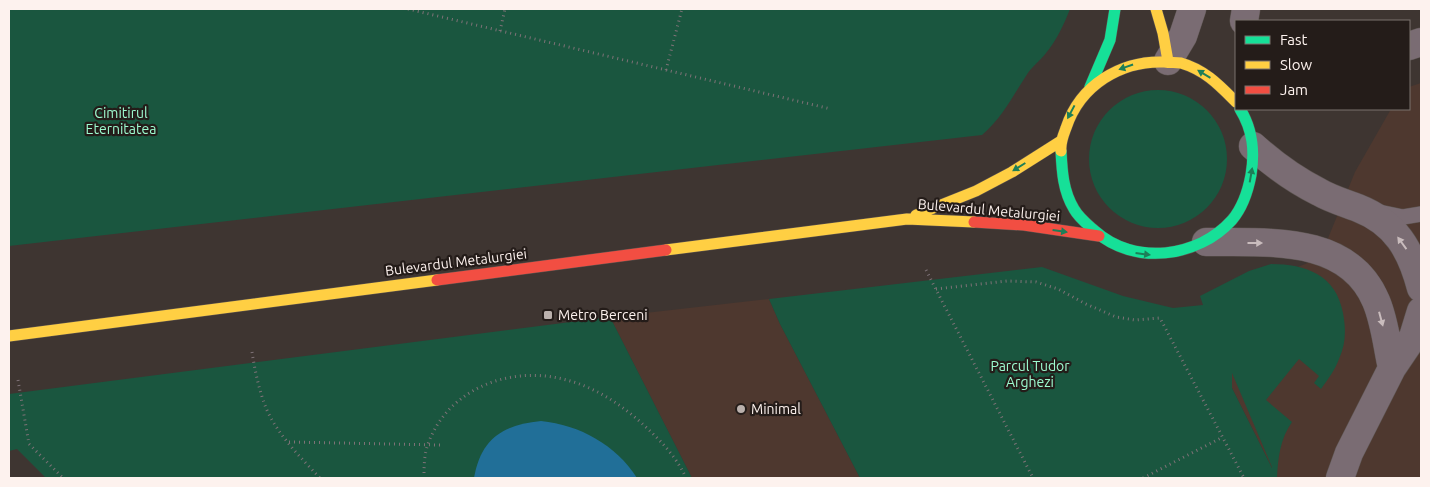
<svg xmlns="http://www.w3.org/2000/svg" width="1430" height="487" viewBox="0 0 1430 487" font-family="Ubuntu,sans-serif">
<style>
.built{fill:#4e382f}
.green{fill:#1a563f;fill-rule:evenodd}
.water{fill:#216f98}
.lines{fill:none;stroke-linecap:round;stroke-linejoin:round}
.lane-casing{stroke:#5c5450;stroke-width:16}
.street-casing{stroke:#5c5450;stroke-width:29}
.fast-casing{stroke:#5c5450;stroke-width:12}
.slow-casing{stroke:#5c5450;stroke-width:12}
.jam-casing{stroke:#5c5450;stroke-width:12}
.path{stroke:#7e7277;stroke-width:3;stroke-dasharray:1 4;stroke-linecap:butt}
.lane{stroke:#7a6c73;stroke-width:15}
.street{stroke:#7a6c73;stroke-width:28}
.fast{stroke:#16e098;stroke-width:11}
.slow{stroke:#ffcf43;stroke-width:11}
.jam{stroke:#f24e42;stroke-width:11}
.oneway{fill:#1d7e58}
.oneway2{fill:#c9bcbd}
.poi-dot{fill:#bab0ac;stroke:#241c19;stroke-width:2}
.labels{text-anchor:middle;stroke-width:4.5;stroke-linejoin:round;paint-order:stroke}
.park-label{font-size:14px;fill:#9dfbd0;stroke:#241c19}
.street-label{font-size:14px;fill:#fdf2ee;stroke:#241c19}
.poi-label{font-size:14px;fill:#fdf2ee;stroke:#241c19;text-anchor:start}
</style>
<rect width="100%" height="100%" fill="#3e3531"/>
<!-- built -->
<path class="built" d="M1421 83V478H1277L1232 388V365L1204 305 1320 258 1355 172 1391 109H1409V87Z
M769 299 780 324 860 478H692L610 317Z"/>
<!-- green -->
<path class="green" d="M9 9H1070C1064 24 1057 40 1046 53 1040 61 1031 67 1026 76 1012 97 1002 118 982 135L9 246Z
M1089 159a69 69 0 1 1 138 0a69 69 0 1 1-138 0Z
M1271 264C1306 264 1336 275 1343 313 1346 329 1346 344 1339 359 1335 370 1328 379 1321 389L1314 383 1319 376 1299 359 1266 400 1292 422C1280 439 1278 458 1277 478H860L780 324 769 299 1042 267 1123 296 1173 308 1203 305 1200 296 1249 271ZM1232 373 1272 467V468L1232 388Z
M610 317 692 478H46L17 449 9 451V394Z"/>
<!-- water -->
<path class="water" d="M541 421C580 425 616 445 637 478H474C481 438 503 425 541 421Z"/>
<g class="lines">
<!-- lane casing -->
<g class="lane-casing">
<path id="lane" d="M1379 212 1403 217 1421 214"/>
</g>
<!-- street casing -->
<g class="street-casing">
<path id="street" d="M1244 21 1246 9
M1409 46 1421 42
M1168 61 1183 36 1192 9
M1253 146C1273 164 1295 180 1319 192 1331 199 1345 203 1358 208 1396 223 1411 250 1421 288
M1206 242C1266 243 1348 234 1376 301 1385 322 1387 346 1392 368
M1340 478 1349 453 1392 368 1413 337 1421 311"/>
</g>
<!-- fast casing -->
<g class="fast-casing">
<path id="fast" d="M1090 87 1110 40 1115 9
M1061 151C1062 171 1063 191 1074 209 1079 218 1087 224 1095 231 1134 266 1198 258 1232 220 1243 207 1248 191 1251 175 1255 151 1253 130 1240 109"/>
</g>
<!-- slow casing -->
<g class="slow-casing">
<path id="slow" d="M1156 9 1163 33 1168 61
M1061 151C1060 143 1063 136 1066 128 1080 85 1121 60 1165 62 1170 63 1176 62 1181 63 1205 70 1219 85 1236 102
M916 215 976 191 1012 172 1061 141
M666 250 907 219 974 222
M9 336 437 280"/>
</g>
<!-- jam casing -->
<g class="jam-casing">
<path id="jam" d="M974 222 1024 225 1099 236
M437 280 666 250"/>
</g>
<!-- path -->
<path class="path" d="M408 9 831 109
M500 31 505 9
M666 70 682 9
M926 270 1033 478
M936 289 1007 281 1036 282 1058 289 1086 304 1116 317 1135 320 1160 318 1244 478
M252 352C255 371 259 390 266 408 277 434 301 458 320 478
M18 380 29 444 63 478
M289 442 440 445
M424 478C424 467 424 455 428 444 447 391 505 367 558 378 594 385 624 406 649 430 664 444 678 460 686 478
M1143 478 1223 437"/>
<!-- lane -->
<use href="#lane" class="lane"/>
<!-- street -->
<use href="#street" class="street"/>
<!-- fast -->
<use href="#fast" class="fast"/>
<!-- slow -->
<use href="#slow" class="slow"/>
<!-- jam -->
<use href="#jam" class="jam"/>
</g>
<!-- one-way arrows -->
<defs><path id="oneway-solid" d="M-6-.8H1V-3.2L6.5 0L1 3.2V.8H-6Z" transform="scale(1.25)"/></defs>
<g class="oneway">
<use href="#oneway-solid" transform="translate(1126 67) rotate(161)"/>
<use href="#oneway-solid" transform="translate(1204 74) rotate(-149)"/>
<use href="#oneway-solid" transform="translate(1071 112) rotate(118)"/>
<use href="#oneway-solid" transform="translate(1019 167) rotate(148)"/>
<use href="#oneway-solid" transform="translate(1251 175) rotate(-80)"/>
<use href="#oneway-solid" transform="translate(1060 231) rotate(8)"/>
<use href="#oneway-solid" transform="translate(1143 254) rotate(7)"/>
</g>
<g class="oneway2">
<use href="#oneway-solid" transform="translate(1255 243)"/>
<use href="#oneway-solid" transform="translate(1402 243) rotate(-126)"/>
<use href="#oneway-solid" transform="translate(1381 319) rotate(75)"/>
</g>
<!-- markers -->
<g class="poi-dot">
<rect x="543" y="310" width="10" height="10" rx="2.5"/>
<circle cx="741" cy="409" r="5"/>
</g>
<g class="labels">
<!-- park labels -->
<g class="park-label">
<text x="121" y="118">Cimitirul<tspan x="121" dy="16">Eternitatea</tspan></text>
<text x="1030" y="371">Parcul Tudor<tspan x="1030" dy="16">Arghezi</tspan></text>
</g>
<!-- street labels -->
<g class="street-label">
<text transform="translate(989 210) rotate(5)" y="5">Bulevardul Metalurgiei</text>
<text transform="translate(456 262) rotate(-7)" y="5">Bulevardul Metalurgiei</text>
</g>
<!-- poi labels -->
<g class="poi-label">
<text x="558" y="320">Metro Berceni</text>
<text x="751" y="414">Minimal</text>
</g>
</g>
<!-- border -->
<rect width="1430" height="487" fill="none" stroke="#fdf2ee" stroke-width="20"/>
<!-- legend -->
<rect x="1235" y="20" width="175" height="90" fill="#241c19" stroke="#7b726e"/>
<rect x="1245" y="36" width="25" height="8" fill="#16e098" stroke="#7b726e"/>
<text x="1280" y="45" font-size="15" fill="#fdf2ee">Fast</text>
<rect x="1245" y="61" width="25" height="8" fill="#ffcf43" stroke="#7b726e"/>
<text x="1280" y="70" font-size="15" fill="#fdf2ee">Slow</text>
<rect x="1245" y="86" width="25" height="8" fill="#f24e42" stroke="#7b726e"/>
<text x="1280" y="95" font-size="15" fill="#fdf2ee">Jam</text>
</svg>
